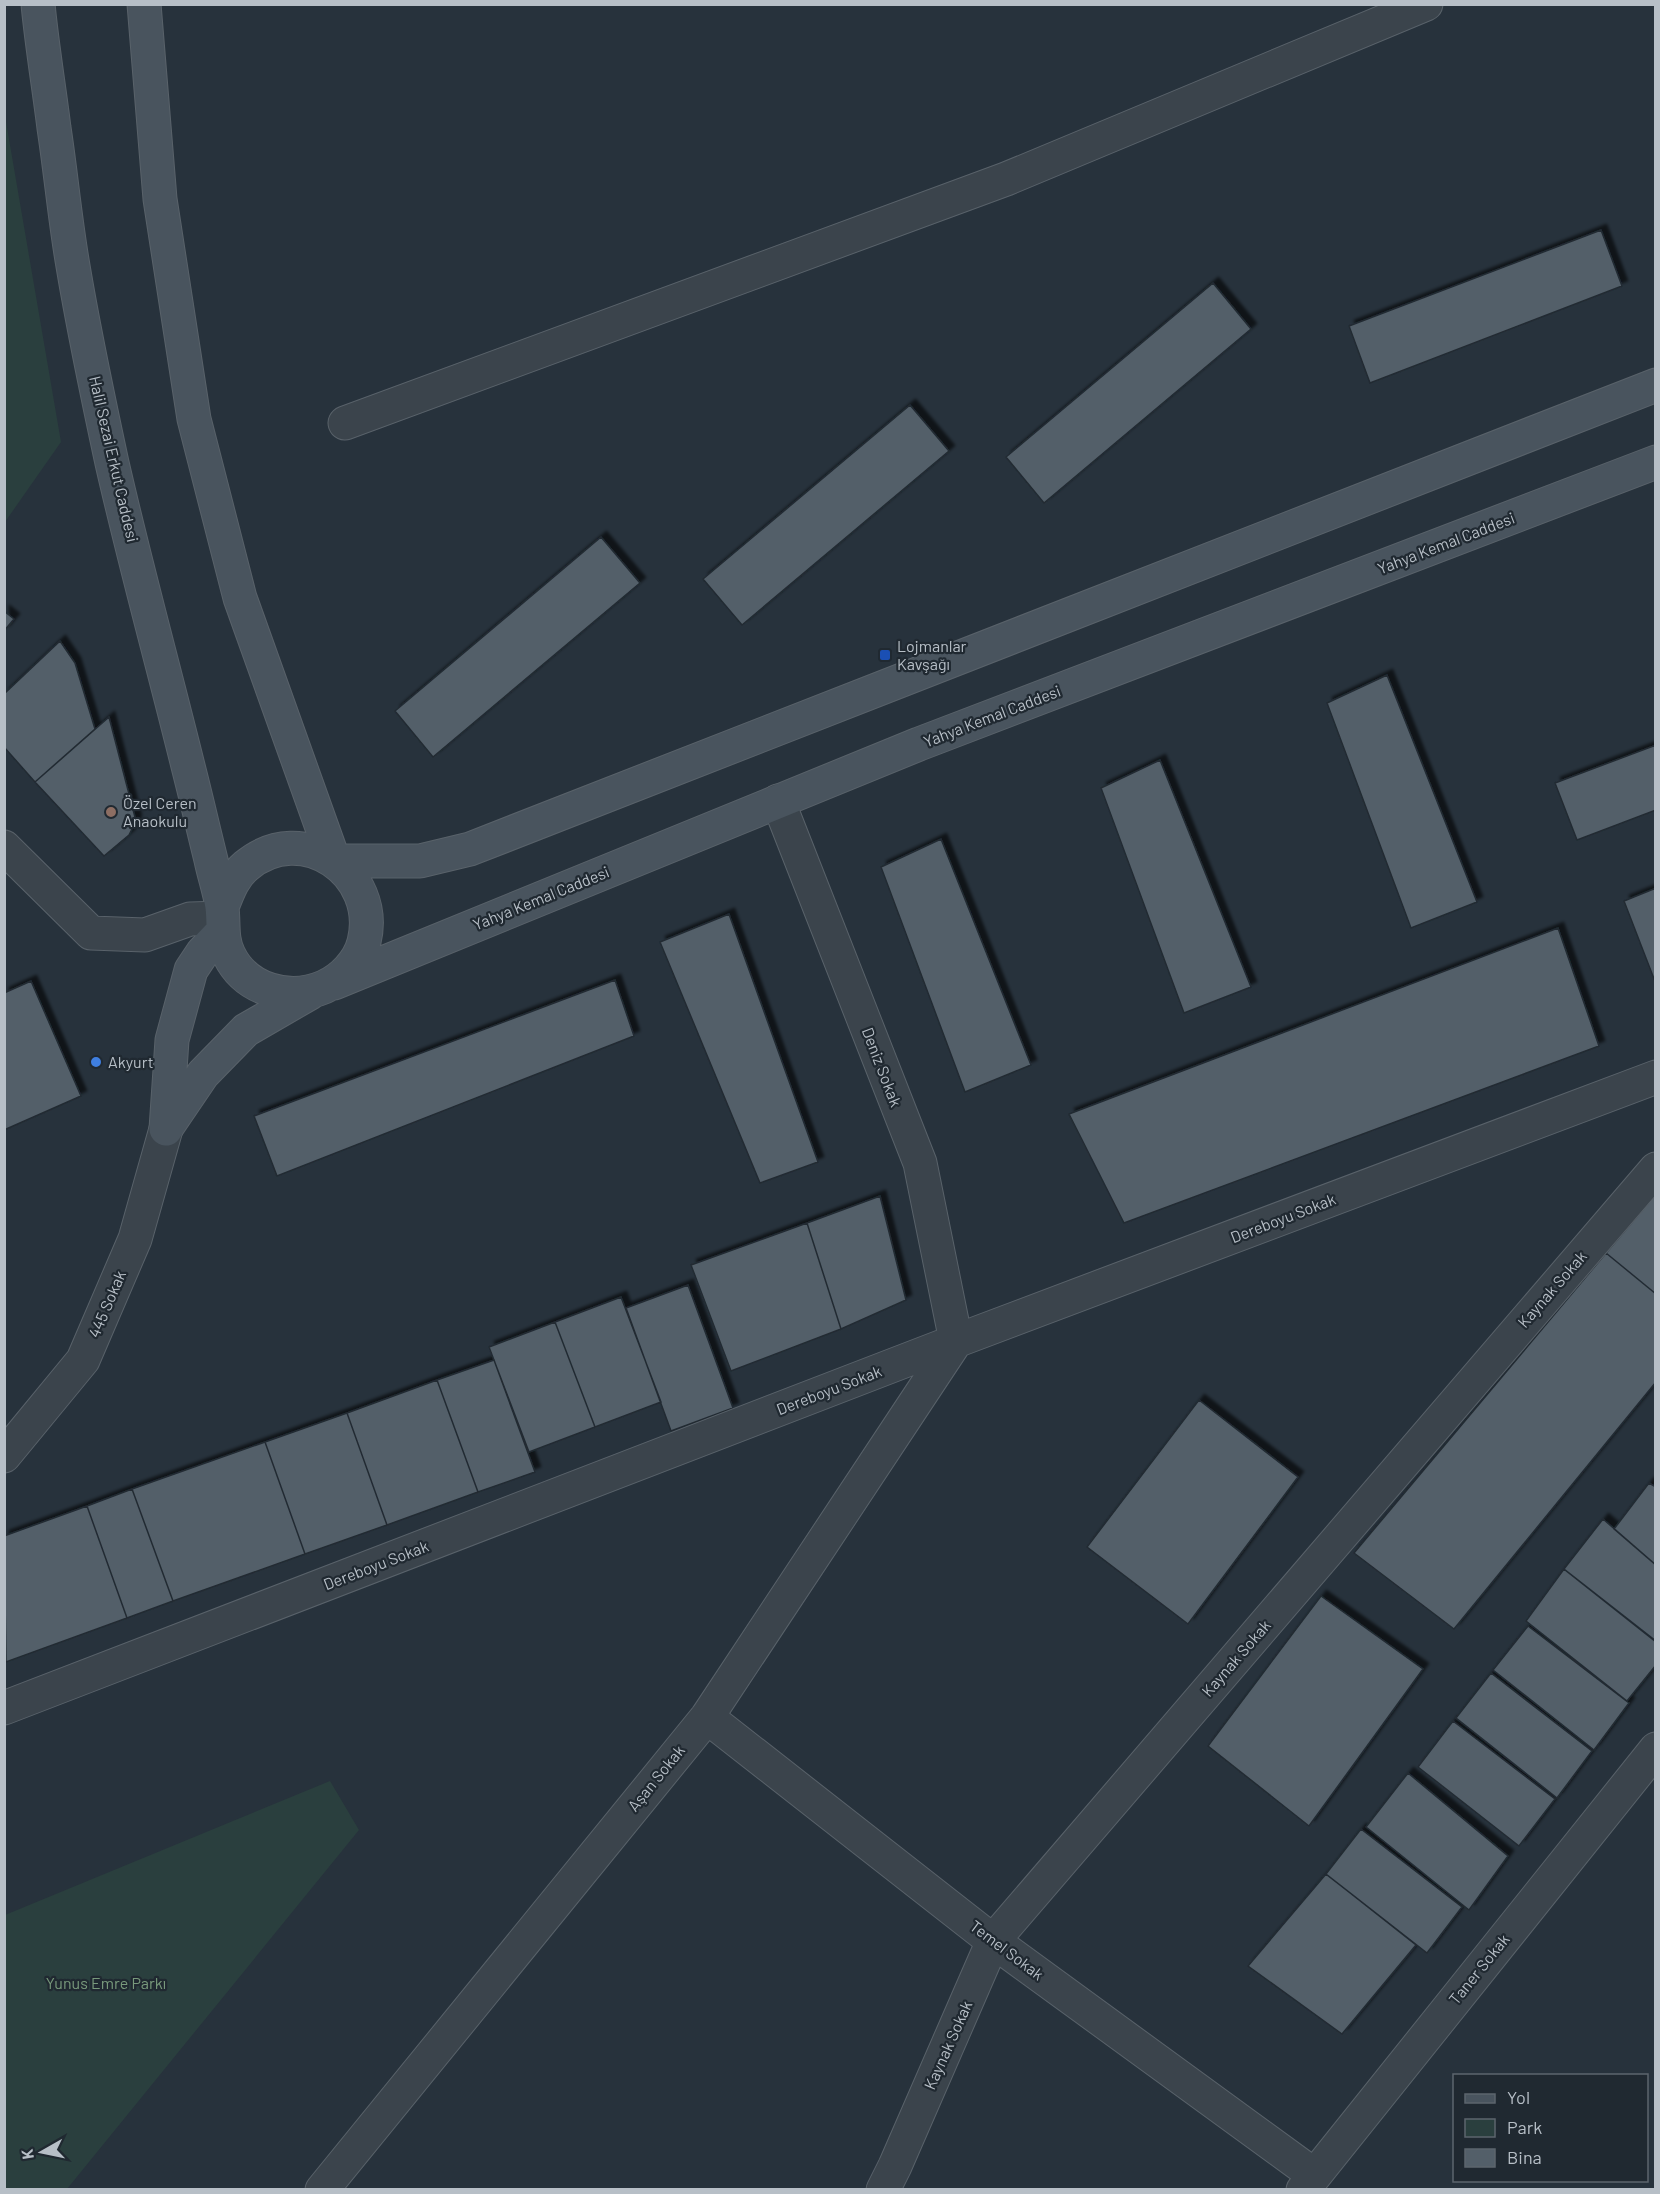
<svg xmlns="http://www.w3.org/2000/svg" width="1660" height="2194" viewBox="0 0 1660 2194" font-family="Barlow,sans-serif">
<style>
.green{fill:#2a3f3e}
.building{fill:#535f69;stroke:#222b33;stroke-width:1.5;filter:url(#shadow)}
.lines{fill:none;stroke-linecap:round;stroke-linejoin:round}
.minor-casing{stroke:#59626a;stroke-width:35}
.secondary-casing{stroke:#59626a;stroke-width:35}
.minor{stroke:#3b444c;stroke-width:33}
.secondary{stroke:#49545e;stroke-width:33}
.transit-dot{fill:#1a4fb4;stroke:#202931;stroke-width:2}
.education-dot{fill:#8d6e63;stroke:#202931;stroke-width:2}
.shop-dot{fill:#3f7fe0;stroke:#202931;stroke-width:2}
.labels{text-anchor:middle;stroke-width:4.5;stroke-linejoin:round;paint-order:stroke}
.street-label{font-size:16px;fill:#b7bfc7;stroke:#202931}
.poi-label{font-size:16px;fill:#b7bfc7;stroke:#202931;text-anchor:start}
.park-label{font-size:16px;fill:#789a7c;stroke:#202931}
</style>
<defs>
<filter id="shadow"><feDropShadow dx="5.5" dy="-5.5" stdDeviation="1.5" flood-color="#0009"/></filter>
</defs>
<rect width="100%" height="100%" fill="#27323c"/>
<!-- green -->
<path class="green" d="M4 110 61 442 5 522H4Z
M330 1781 359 1830 67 2189H5V1915Z"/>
<!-- building -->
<path class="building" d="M1601 230 1622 286 1370 383 1349 326Z
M1213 283 1251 329 1044 503 1006 457Z
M910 405 949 451 742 625 703 579Z
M601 537 640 583 433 757 395 711Z
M4 611 14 619 4 631Z
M60 641 75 663 95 729 35 782 4 747V694Z
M1387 675 1477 902 1411 928 1327 703Z
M109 717 136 821 129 835 104 856 35 782Z
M1656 745V810L1577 840 1555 783Z
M1160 760 1251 987 1184 1013 1101 788Z
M941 839 1031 1065 965 1092 881 867Z
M1656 888V984L1624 901Z
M729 914 818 1162 760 1183 660 942Z
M1558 928 1599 1046 1124 1223 1069 1114Z
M615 980 634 1036 277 1176 254 1116Z
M31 981 81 1096 4 1130V993Z
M1656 1194V1294L1606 1253Z
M880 1196 906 1300 841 1329 807 1223Z
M807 1223 841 1329 731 1371 691 1265Z
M1606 1253 1656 1294V1382L1454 1629 1354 1553Z
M688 1285 733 1408 671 1431 626 1308Z
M621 1297 661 1402 595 1427 555 1322Z
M555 1322 595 1427 529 1452 489 1347Z
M494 1360 535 1472 478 1492 437 1380Z
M437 1380 478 1492 387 1525 347 1413Z
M1199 1400 1298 1477 1188 1624 1087 1547Z
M347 1413 387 1525 305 1554 265 1442Z
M265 1442 305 1554 173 1601 132 1489Z
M1649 1483 1656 1487V1565L1614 1529Z
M132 1489 173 1601 127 1618 87 1506Z
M87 1506 127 1618 6 1662 4 1536Z
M1603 1519 1656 1565V1642L1564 1569Z
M1564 1569 1656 1641V1665L1627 1701 1526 1621Z
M1321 1596 1423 1669 1309 1826 1208 1746Z
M1528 1626 1629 1703 1594 1750 1493 1670Z
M1491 1673 1592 1751 1557 1798 1456 1718Z
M1453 1721 1555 1799 1519 1846 1418 1767Z
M1408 1773 1508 1856 1469 1910 1366 1827Z
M1361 1829 1462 1907 1427 1953 1326 1874Z
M1326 1874 1416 1945 1342 2034 1248 1966Z"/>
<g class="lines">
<!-- minor casing -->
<g class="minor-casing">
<path id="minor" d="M345 423 1006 179 1426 4
M4 847 91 933 145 935 190 919 222 918
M4 1456 83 1360 135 1239 166 1129
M4 1708 956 1341 1656 1077
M707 1717 993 1941 1314 2175
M322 2190 707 1717 956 1341 920 1163 778 801
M883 2190 895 2166 993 1941 1656 1169
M1303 2190 1656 1749"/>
</g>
<!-- secondary casing -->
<g class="secondary-casing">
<path id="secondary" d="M38 4C42 46 49 87 54 128 61 174 65 220 73 266 84 332 98 398 112 463 135 564 163 665 188 766 196 797 203 828 211 860 214 875 220 892 222 907 224 924 221 939 229 955 246 990 289 1002 324 987 342 979 359 962 364 942 381 873 302 819 246 866 233 877 228 892 222 907
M144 4 160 199 194 419 240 598 334 861
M334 861H420L470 849 1656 385
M334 983 919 744 1656 462
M167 1127 203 1074 246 1030 310 993
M166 1129 172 1040 191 970 203 952 222 932"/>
</g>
<!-- minor -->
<use href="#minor" class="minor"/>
<!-- secondary -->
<use href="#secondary" class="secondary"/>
</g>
<!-- markers -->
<rect class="transit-dot" x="879" y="649" width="12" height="12" rx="3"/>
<circle class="education-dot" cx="111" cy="812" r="6"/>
<circle class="shop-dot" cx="96" cy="1062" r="6"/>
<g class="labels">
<!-- street labels -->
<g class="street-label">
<text transform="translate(114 459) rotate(77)" y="6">Halil Sezai Erkut Caddesi</text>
<text transform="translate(1446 543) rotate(-21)" y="6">Yahya Kemal Caddesi</text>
<text transform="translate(992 716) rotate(-21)" y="6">Yahya Kemal Caddesi</text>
<text transform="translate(541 898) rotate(-22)" y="6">Yahya Kemal Caddesi</text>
<text transform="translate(882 1067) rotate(69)" y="6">Deniz Sokak</text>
<text transform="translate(1283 1218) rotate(-21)" y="6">Dereboyu Sokak</text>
<text transform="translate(1552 1289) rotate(-49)" y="6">Kaynak Sokak</text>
<text transform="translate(107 1304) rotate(-67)" y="6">445 Sokak</text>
<text transform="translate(829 1390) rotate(-21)" y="6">Dereboyu Sokak</text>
<text transform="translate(376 1565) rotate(-21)" y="6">Dereboyu Sokak</text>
<text transform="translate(1236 1658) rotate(-49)" y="6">Kaynak Sokak</text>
<text transform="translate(656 1778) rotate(-51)" y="6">Aşan Sokak</text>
<text transform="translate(1007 1950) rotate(37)" y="6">Temel Sokak</text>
<text transform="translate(1479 1969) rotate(-51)" y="6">Taner Sokak</text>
<text transform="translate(948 2045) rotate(-66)" y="6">Kaynak Sokak</text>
</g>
<!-- poi labels -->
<g class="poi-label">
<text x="897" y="652">Lojmanlar<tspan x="897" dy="18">Kavşağı</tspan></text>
<text x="123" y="809">Özel Ceren<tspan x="123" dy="18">Anaokulu</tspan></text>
<text x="108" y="1068">Akyurt</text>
</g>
<!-- park labels -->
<g class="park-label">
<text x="106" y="1989">Yunus Emre Parkı</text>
</g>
</g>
<!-- border -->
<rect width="1660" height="2194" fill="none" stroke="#b7bfc7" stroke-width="12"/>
<!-- legend -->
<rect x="1453" y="2074" width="195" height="108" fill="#202931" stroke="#5c656d" stroke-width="1.5"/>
<rect x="1465" y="2094" width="30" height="9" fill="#49545e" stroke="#5c656d" stroke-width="1.5"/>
<text x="1507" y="2104" font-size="18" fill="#b7bfc7">Yol</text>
<rect x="1465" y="2119" width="30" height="18" fill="#2a3f3e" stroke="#5c656d" stroke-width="1.5"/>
<text x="1507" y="2134" font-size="18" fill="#b7bfc7">Park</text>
<rect x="1465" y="2149" width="30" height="18" fill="#535f69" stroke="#5c656d" stroke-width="1.5"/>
<text x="1507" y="2164" font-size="18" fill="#b7bfc7">Bina</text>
<!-- north arrow -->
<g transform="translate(42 2152) rotate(261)" stroke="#202931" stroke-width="4.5" paint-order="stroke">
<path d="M0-4.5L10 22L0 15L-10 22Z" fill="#b7bfc7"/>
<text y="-9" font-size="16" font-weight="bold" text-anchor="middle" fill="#b7bfc7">K</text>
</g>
</svg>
